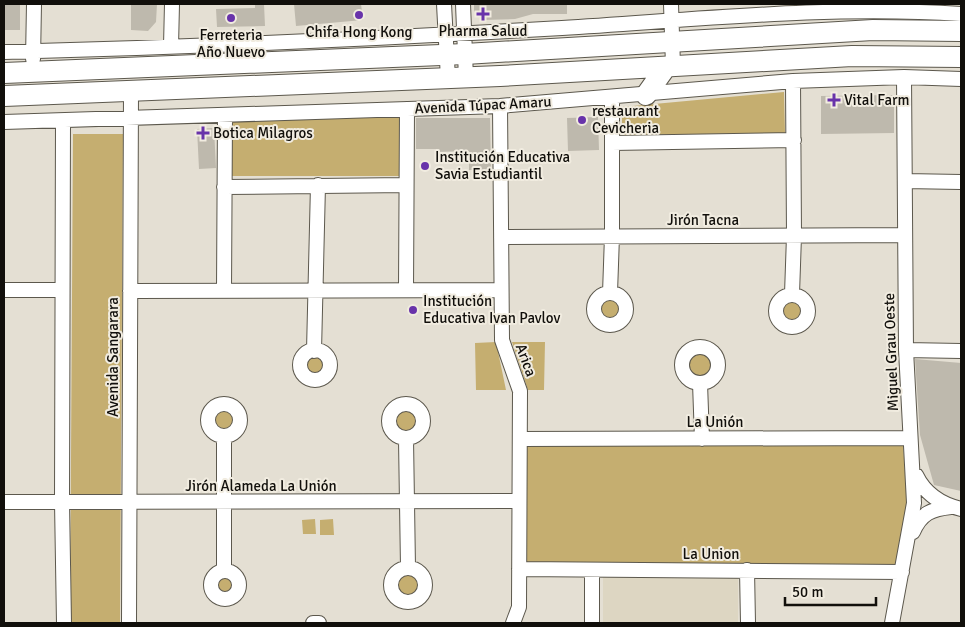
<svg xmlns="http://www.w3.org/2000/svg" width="965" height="627" viewBox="0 0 965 627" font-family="Signika,sans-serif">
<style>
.built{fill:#ddd6c2}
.green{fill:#c5ae70}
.building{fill:#beb9ad}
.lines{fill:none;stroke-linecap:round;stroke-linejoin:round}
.minor-casing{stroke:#5c584d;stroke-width:16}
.highway-casing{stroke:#5c584d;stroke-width:22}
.minor{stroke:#fff;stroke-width:14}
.highway{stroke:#fff;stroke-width:20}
.poi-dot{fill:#6833aa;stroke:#f1ece0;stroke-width:2}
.labels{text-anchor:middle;stroke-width:4;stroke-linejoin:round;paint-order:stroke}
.poi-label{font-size:15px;fill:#110f0b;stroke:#f1ece0;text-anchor:start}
.street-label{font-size:15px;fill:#110f0b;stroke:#f1ece0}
</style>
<rect width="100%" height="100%" fill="#e4dfd3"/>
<!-- built -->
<path class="built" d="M603 577 738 578V623H603Z"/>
<!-- green -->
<path class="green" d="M784 92 785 133 622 135V107Z
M402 111 401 176H232V118Z
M73 134H123L120 623H70Z
M778 311a14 14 0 1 1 28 0a14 14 0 1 1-28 0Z
M597 310a12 12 0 1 1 24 0a12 12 0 1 1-24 0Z
M496 342 506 390H476L475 343Z
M512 342H545L544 390H528Z
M686 365a15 15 0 1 1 30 0a15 15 0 1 1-30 0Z
M303 366a11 11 0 1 1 22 0a11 11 0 1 1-22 0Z
M211 420a12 12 0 1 1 24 0a12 12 0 1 1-24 0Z
M394 421a12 12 0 1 1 24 0a12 12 0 1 1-24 0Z
M527 444H903L907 501 896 564 525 565Z
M315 519 316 534H303L302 520Z
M333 519 334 535H320V520Z
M395 585a13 13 0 1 1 26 0a13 13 0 1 1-26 0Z
M212 585a12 12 0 1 1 24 0a12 12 0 1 1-24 0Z"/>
<!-- building -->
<path class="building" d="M4 4H20V30H4Z
M131 4H157L156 22 148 31 131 30Z
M255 4H264L265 26 217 27 216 9 255 8Z
M294 4H361L363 20 296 26Z
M474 4H567V14H533L515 19 482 20 474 11Z
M894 95V133L821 134V96Z
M598 117 599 150 568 151 567 118Z
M416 118H490L491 170H469V151L436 152 435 149H416Z
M214 128 216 168 199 169 197 129Z
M915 359 961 363V491L934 485 920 435Z"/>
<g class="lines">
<!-- minor casing -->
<g class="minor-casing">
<path id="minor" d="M444 4 448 79
M463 4 466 78
M671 4 673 66
M171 46 172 4
M4 52C190 47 376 39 562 28 694 20 829 5 961 14
M33 59 34 4
M500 106 502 340 520 391 519 607 513 623
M63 121 62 502 64 623
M4 122 500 106 793 81 904 77 961 79
M612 143 794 140
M905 181 961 182
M224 187 406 185
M501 237 905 235
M4 290H62
M406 290 407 109
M130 291 501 290
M224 291 225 115
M610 293 612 236V98
M594 309a16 16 0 1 1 32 0a16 16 0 1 1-32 0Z
M792 294 794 236 793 81
M776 311a16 16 0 1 1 32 0a16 16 0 1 1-32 0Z
M682 365a18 18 0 1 1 36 0a18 18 0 1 1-36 0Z
M906 350 961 351
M300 365a15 15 0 1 1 30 0a15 15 0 1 1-30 0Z
M314 351 318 185
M700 383 702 439
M389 421a17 17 0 1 1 34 0a17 17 0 1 1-34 0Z
M208 420a16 16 0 1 1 32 0a16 16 0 1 1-32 0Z
M406 439 408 567
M520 439 910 438
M916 475C925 494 940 504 961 509
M4 502 519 501
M913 532C921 513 932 509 951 507
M391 585a17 17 0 1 1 34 0a17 17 0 1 1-34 0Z
M519 569 902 572
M224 570V437
M747 570 748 623
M211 585a14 14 0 1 1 28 0a14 14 0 1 1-28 0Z
M129 623 131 91
M313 623H319
M592 623V570
M892 623 914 503 906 350 904 77"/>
</g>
<!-- highway casing -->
<g class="highway-casing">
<path id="highway" d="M4 73 465 54 873 30 961 31
M646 95 666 67
M4 96 500 76 852 56 961 57"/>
</g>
<!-- minor -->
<use href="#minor" class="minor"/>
<!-- highway -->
<use href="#highway" class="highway"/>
</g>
<!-- markers -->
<g class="poi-dot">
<path d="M480.5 6.5h5v5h5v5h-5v5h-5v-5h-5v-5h5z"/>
<circle cx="359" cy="15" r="5"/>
<circle cx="231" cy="18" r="5"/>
<path d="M831.5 92.5h5v5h5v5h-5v5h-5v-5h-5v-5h5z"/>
<circle cx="582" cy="120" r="5"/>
<path d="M200.5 125.5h5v5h5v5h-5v5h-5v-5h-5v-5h5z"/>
<circle cx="425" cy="166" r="5"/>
<circle cx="413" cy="310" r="5"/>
</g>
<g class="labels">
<!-- poi labels -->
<g class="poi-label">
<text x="483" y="36" text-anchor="middle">Pharma Salud</text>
<text x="359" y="37" text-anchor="middle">Chifa Hong Kong</text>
<text x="231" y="40" text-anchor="middle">Ferreteria<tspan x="231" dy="17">Año Nuevo</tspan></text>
<text x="844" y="105">Vital Farm</text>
<text x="592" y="116">restaurant<tspan x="592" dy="17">Cevicheria</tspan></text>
<text x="213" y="138">Botica Milagros</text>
<text x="435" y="162">Institución Educativa<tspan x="435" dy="17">Savia Estudiantil</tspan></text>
<text x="423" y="306">Institución<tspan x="423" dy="17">Educativa Ivan Pavlov</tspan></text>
</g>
<!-- street labels -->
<g class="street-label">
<text transform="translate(483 105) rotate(-3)" y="5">Avenida Túpac Amaru</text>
<text x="703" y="225">Jirón Tacna</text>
<text transform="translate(891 352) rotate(-92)" y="5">Miguel Grau Oeste</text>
<text transform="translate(113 357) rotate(-90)" y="5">Avenida Sangarara</text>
<text transform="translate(526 360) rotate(70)" y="5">Arica</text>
<text x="715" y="427">La Unión</text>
<text x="261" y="491">Jirón Alameda La Unión</text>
<text x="711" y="559">La Union</text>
</g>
</g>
<!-- border -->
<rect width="965" height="627" fill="none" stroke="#110f0b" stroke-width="10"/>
<!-- scale -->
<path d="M785 597v8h91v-8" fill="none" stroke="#110f0b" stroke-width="2.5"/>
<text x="792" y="597" font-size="15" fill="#110f0b" stroke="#f1ece0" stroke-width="4" paint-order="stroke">50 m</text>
</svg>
